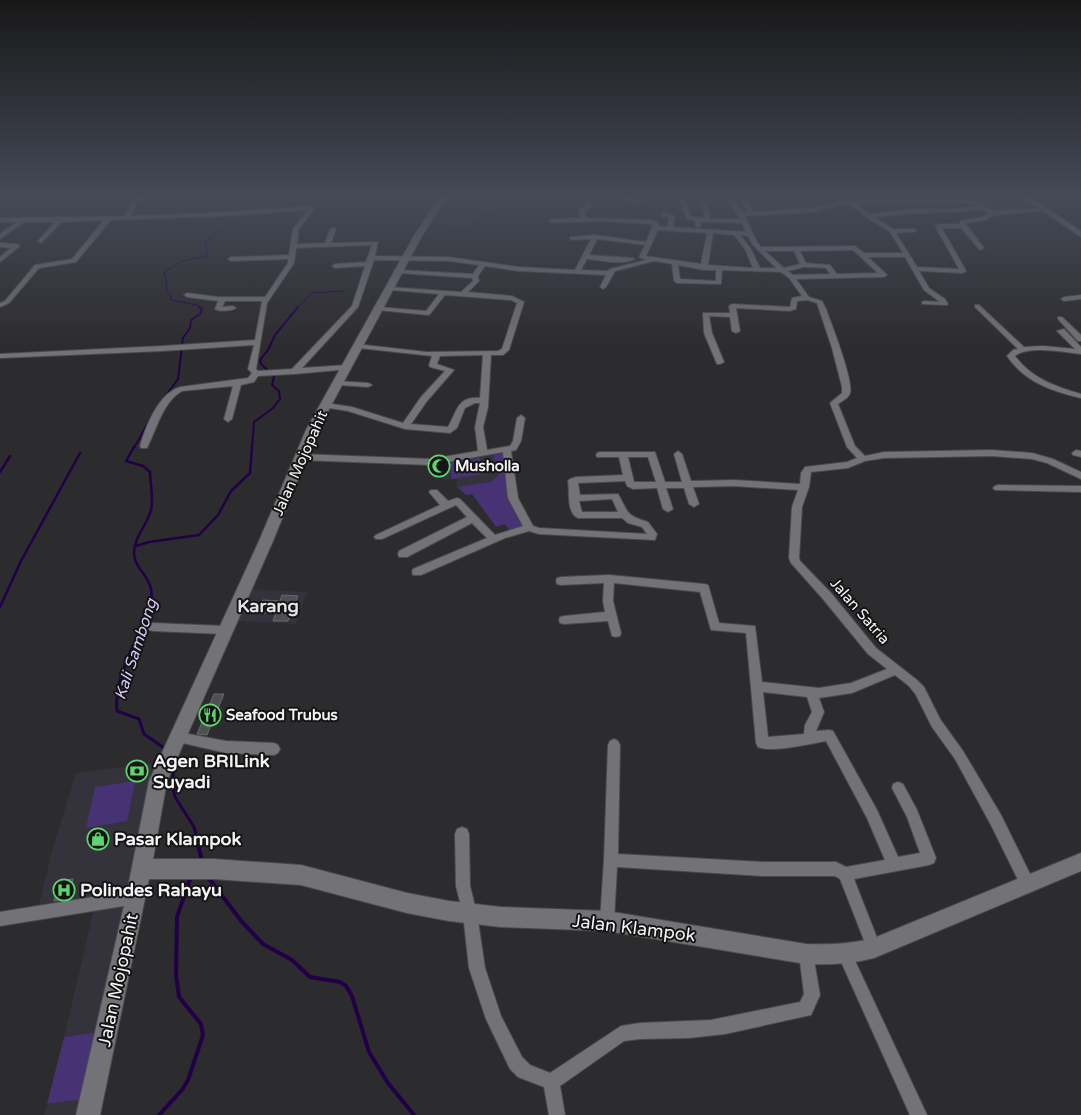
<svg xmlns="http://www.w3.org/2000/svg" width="1081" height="1115" viewBox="0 0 1081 1115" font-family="'Varela Round',sans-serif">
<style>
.built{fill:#34323b}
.green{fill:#473273}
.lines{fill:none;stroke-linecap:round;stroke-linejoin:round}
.stream-far4{stroke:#210048;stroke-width:1}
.stream-far3{stroke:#210048;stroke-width:2}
.stream-far2{stroke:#210048;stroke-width:2.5}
.stream-far1{stroke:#210048;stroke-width:3}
.stream{stroke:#210048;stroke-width:4}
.building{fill:#4f4e52;stroke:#6a6a6d}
.street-casing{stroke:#4a4a4c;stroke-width:2}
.secondary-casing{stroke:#4a4a4c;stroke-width:2}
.street{fill:#737276;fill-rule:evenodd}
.secondary{fill:#737276;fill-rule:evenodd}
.labels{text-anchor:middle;stroke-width:4;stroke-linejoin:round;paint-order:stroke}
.street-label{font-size:15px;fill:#f4f3f5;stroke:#141415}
.poi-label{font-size:15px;font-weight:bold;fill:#f4f3f5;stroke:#141415;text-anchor:start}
.water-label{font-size:16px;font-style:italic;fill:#d2c8f3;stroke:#141415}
.quarter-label{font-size:18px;font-weight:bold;fill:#e4e3e7;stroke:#141415}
.near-poi-label{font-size:18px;font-weight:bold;fill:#f4f3f5;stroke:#141415;text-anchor:start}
.near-street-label{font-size:18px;fill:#f4f3f5;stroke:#141415}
</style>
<rect width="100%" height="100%" fill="#2c2b2e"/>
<!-- built -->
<path class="built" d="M449 195H569L567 201 564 202V207L504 204 487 211 473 226 431 224Z
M1015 195 1036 209 997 212 992 209 993 210 989 211 971 199Z
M493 454 498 476 488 483 457 487 456 479 443 480 439 470 433 471 431 464Z
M250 589 307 592 296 624 236 621Z
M155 763 131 890 39 905 52 851 76 773Z
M128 903 98 1032 64 1037 94 909Z
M83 1099 79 1115H44L47 1104Z"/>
<!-- green -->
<path class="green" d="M515 195H527L526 200 533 201 534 195H559L558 202 508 200 515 198Z
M503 453 523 525 510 531 505 524 496 527 472 494 466 495 457 487 490 482 498 476 493 454Z
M480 458 484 474 452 479 448 463Z
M135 781 127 821 86 828 95 787Z
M98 1032 83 1099 47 1104 64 1037Z"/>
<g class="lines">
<!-- stream-far4 -->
<path class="stream-far4" d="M201 308 197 305 171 300 170 294 166 291 167 284 164 272 183 261 207 256 205 242 219 231
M297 308 312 293 343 291"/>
<!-- stream-far3 -->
<path class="stream-far3" d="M165 397 178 379 183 338 190 328 191 320 200 314 202 309 199 307
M134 448 152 416
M252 448 254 422 273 408 280 399 279 391 272 385 274 376 261 364 260 360 268 350 275 335 298 307"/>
<!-- stream-far2 -->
<path class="stream-far2" d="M134 447 126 461 143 466 150 472C150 484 154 498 151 510 147 525 134 537 134 553 134 561 138 567 143 573 157 591 152 604 144 623
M0 472 10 456
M136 546 149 542 199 535 218 515 231 491 250 473 252 447
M0 607 21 561 80 453"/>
<!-- stream-far1 -->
<path class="stream-far1" d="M144 622C132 649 114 681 117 711L139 719 144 734 167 750
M175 762 172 785 175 797 194 827 198 842"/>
<!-- stream -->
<path class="stream" d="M197 841 202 861
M207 876 242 922 263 944 292 960 310 977 340 982 346 986 352 996 369 1052 388 1083 414 1115
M159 1115 182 1090 188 1080 203 1035 201 1024 179 997 176 974 177 917 191 876"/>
</g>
<!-- building -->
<path class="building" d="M282 595 298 596 288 621H273L276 613H258L263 600 280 601Z
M214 694H224L207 735 197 734Z
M73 879 69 898 54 901 59 881Z"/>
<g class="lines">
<!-- street casing -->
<g class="street-casing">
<path id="street" d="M142 195H150L137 202 131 216 225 212 312 206 315 208 299 229 297 244 325 243 330 229 333 227 336 229 331 243 378 242 375 256 449 257 519 267 575 270 591 239 572 240 570 239V237L595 235 646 242 653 225 651 224 602 221 552 223 549 221 552 219 580 218 579 210 586 205 588 195H594L592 206 585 211 586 218 652 220 658 223 659 226 667 227 669 217 662 216 661 215 664 213 675 216 673 227 746 232 742 223 701 222 700 227H696L695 221 686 218 678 195H684L691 217 705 218 703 210 699 203 702 201 704 202 709 210 710 219H740L725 195H731L743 212H748L737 195H743L754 212 815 208 839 201H846L839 195H846L853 201 970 199 994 211 1044 208 1045 209 1042 211 994 215 986 220 965 223 984 248 981 250 979 249 961 228H942L966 271 963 273 919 271 929 288 945 299 948 304 947 305 922 304V302L924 301 940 302 924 290 905 257H868L886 274 887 275 884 277 796 279 809 297 822 301 826 309C831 323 854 381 850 393 849 398 842 401 838 404L855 446 865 456 884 452 992 450 1032 453 1053 459 1081 472V479L1047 463 1032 459 992 456 884 458 865 461 848 468 811 472 809 487 802 507 799 558 800 561 831 593 876 648 917 680 924 687 940 719 963 751 1001 815 1032 878 1034 883 1032 888 1027 890 1022 888 991 825 955 759 932 727 916 695 909 686 895 675 852 693 819 698 824 712 816 731 829 730 833 731 877 810 898 857 920 853 907 817 892 788 893 784 898 782 903 784 917 810 936 858 934 863 929 865 854 879 881 948 879 953 874 955 869 953 840 879 835 876H763L617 867 614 921 612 926 607 928 602 926 600 921 604 860 608 745 610 741 614 739 618 741 620 745 618 854 763 862H836L846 867 885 860 867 818 826 741C809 744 773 753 758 747L756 743 746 633 711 630 700 592 614 583 613 601 621 633 620 636 616 637 612 636 608 621 564 624 560 623 559 620 560 617 564 616 605 612 603 601 604 583 561 585 557 584 556 581 557 578 561 577 609 575 704 584 708 585 709 588 719 623 755 626 762 682 819 688 851 683 887 669 868 654 823 599 791 563 789 558 792 507 798 490 734 486 693 487 699 504 694 507 689 504 684 488H666L673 509 668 512 663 509 657 488 633 489 627 486 625 481 578 483 580 495 618 494C629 513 625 515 648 522L657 534 655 540 539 534 529 531 505 538 421 575H413L412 572 413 569 487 538 472 523 407 557H399L398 554 399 551 467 517 456 505 382 539H376L374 537 376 535 440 505 429 492 431 490H437L448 501 457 498 460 499 495 535 523 526 508 498 503 452 431 465 299 460 295 457 299 454 431 459 478 451 475 427 480 403H475L465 408 457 428 450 433 405 429 348 411 323 407 322 405 326 403 352 407 403 423 421 397 445 371 430 367 429 365 432 356 359 348 355 346 356 344 427 352 498 351 502 349 517 303 511 300 445 295 430 314 428 315 377 310 376 309 379 307 426 311 439 294 391 290 389 289V287L461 292 473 281 472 278 399 273 397 272V270L473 274 479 265 449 261 374 260 358 307 302 368 347 365H350V369L294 374 258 376 254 382 241 385 232 419 228 422 224 419 233 386 182 391C162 403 157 429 147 448H141L140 446C146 426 158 394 180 387L248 378 252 373 248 369 254 345 162 351 0 358V354L162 346 255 340 262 301H225L222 307 233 306 236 308C232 311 219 312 215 309L218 301 187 297 184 295 187 293 219 297H265L288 263V259L231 261 228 259 231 257 289 255 293 229 308 210 225 216 111 220 76 262 39 268 9 303 0 307V303L5 301 35 265 72 259 104 220 62 222 41 243 38 241 55 222H24L0 239V234L17 222H0V218L125 216 133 200ZM892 203H969L976 206 960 208 914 209 869 214 857 204ZM850 204 866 217 890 232 903 253H864L855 246 761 247 757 242 745 216 815 212 839 205ZM981 209 989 213 982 217 960 221V224H938L935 226 959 269 917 267 896 233 914 232 916 231V229H893L874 217 914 213 960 212ZM658 230 707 233 701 264 646 256ZM713 233 734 235 745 249 753 268 708 265ZM740 235 748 236 752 244 776 268H760L751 249ZM597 239 645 245 639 257 646 260 610 269 608 271 581 270 587 259C601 260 623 266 635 259 631 257 597 256 589 255ZM372 245 366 262 335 264 332 266 335 268 365 266 352 306 292 369 258 371 256 369 267 303 294 263 296 248ZM853 250 878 273 837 274 830 265 806 263 800 251ZM765 251H794L800 264 784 268ZM654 261 672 264 674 281 677 283 721 284 722 270 781 272 789 278 802 296 792 298 790 307 732 304 729 306 730 313H703L704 333 717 364H720L724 362 712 333 709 316 730 317 732 331 736 333 740 331 736 308 790 311 796 309 797 301 807 300 817 303 832 348 842 387V393L830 403 847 447 857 458 847 462 805 467 801 473 800 484 734 480 691 481 682 454 678 451 674 454 682 482H665L655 452H600L597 453 596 455 597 457H619L623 475 576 477 570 479 568 481C570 492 566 513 578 518H622L628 523 642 527 647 534 539 528 533 526 518 498 511 451 516 450 521 441 525 418 521 415 517 418 513 441 510 446 487 450 483 427 488 407 491 355H503L509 350 524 302 512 296 468 292 479 281 478 276 485 266 519 271 606 275 600 287 603 289 606 287 615 271ZM678 265 704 270H716V281L680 279ZM804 267 826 268 830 274 793 275 788 271ZM483 355 480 398C457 396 457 412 448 427L411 424 427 401 454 370 437 364 440 356ZM628 457H648L656 482H634ZM612 499 618 512H582L579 501ZM763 692 807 697 812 712 805 725 804 734 768 737Z
M602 195H614L640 200 639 195H645L646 201 640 204Z
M983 195H1009L1006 197H986Z
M0 243 17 244 20 246 0 262V257L11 248 0 247Z
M1081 295V299L1064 301 1061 299 1064 297Z
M975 305H979L1024 347 1043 346 1075 349 1057 331 1064 329 1081 347V354C1064 352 1028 345 1015 356 1031 378 1056 387 1081 394V398C1051 391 1025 382 1007 356L1013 350 1018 349 975 307Z
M1058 317H1062L1081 335V341H1078L1058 319Z
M336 381 368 383 372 385 368 387 339 385H336Z
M1076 450 1081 451V457L1073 455 1072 453Z
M998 485 1081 486V492L995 490 993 488 995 486Z
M153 623 224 626 228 627 229 630 228 633 224 634 153 631 149 630 148 627 149 624Z
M178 732 226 741 274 743 278 745 280 749 278 753 274 755 226 753 174 741 172 737 174 733Z
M462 827 467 829 469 834 470 886 477 914 485 968 501 1016 522 1057 530 1065 550 1073 621 1026 640 1023 711 1020 800 1002 804 994 799 954 801 949 806 947 811 949 813 954 820 995 811 1015 725 1034 689 1038 640 1039 624 1041 560 1086 565 1115H549L544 1087 518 1077 510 1069 486 1019 469 968 463 914 456 886 455 834 457 829Z
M136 890 141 892 143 897 141 902 136 904 0 926V912Z
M845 948 850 950 927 1115H910L838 955 840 950Z"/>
</g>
<!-- secondary casing -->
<g class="secondary-casing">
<path id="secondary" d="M441 195H449L423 234 318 430 273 541 167 781 153 859H214L301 865 407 893 449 901 501 907 607 911 806 944C829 945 851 944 874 938L1081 853V871L874 958C851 964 829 965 806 964L607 931 501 927 449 921 407 913 301 885 214 879H149L100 1115H76L126 897 149 781 259 541 306 430 415 234Z
M1019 195H1028L1081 231V237Z"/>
</g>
<!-- street -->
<use href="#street" class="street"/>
<!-- secondary -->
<use href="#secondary" class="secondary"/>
</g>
<!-- sky -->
<linearGradient id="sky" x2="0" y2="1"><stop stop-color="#181819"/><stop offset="0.56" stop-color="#454a57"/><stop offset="1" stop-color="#454a57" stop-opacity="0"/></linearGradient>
<rect width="1081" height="351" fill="url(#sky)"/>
<!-- icons -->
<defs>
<g id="mosque-ring" transform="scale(1.125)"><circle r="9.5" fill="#141415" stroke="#5dd56c" stroke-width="1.5"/><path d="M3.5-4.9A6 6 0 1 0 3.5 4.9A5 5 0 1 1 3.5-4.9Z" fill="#5dd56c"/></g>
<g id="restaurant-ring" transform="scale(1.125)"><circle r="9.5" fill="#141415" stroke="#5dd56c" stroke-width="1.5"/><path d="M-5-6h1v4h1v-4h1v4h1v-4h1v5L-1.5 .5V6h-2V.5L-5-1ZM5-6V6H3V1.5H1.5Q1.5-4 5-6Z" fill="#5dd56c"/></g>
<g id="bank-ring" transform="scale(1.125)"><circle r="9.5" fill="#141415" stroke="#5dd56c" stroke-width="1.5"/><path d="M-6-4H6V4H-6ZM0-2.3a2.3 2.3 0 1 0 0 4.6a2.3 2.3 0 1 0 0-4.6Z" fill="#5dd56c"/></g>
<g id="shop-ring" transform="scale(1.125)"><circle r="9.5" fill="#141415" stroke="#5dd56c" stroke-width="1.5"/><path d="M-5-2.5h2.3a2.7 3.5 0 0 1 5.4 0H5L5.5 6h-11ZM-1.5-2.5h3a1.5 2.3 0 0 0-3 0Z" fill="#5dd56c"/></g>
<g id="hospital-ring" transform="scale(1.125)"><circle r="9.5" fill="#141415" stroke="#5dd56c" stroke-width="1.5"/><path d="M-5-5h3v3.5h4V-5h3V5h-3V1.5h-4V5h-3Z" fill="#5dd56c"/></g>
</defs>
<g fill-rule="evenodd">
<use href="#mosque-ring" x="439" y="466"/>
<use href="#restaurant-ring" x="210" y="715"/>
<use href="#bank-ring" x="137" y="771"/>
<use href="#shop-ring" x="98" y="839"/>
<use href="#hospital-ring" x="64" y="890"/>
</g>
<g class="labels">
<!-- street labels -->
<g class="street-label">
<text transform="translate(300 463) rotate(-66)" y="5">Jalan Mojopahit</text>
<text transform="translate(860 611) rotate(49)" y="5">Jalan Satria</text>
</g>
<!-- poi labels -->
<g class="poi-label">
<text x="455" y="471">Musholla</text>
<text x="226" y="720">Seafood Trubus</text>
</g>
<!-- water labels -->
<g class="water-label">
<text transform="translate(135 649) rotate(-72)" y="6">Kali Sambong</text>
</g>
<!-- quarter labels -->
<g class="quarter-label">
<text x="268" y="612">Karang</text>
</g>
<!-- near-poi labels -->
<g class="near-poi-label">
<text x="153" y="767">Agen BRILink<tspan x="153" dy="21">Suyadi</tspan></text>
<text x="114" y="845">Pasar Klampok</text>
<text x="80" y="896">Polindes Rahayu</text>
</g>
<!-- near-street labels -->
<g class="near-street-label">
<text transform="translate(634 928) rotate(7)" y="6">Jalan Klampok</text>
<text transform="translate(118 980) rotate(-78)" y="6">Jalan Mojopahit</text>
</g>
</g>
</svg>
